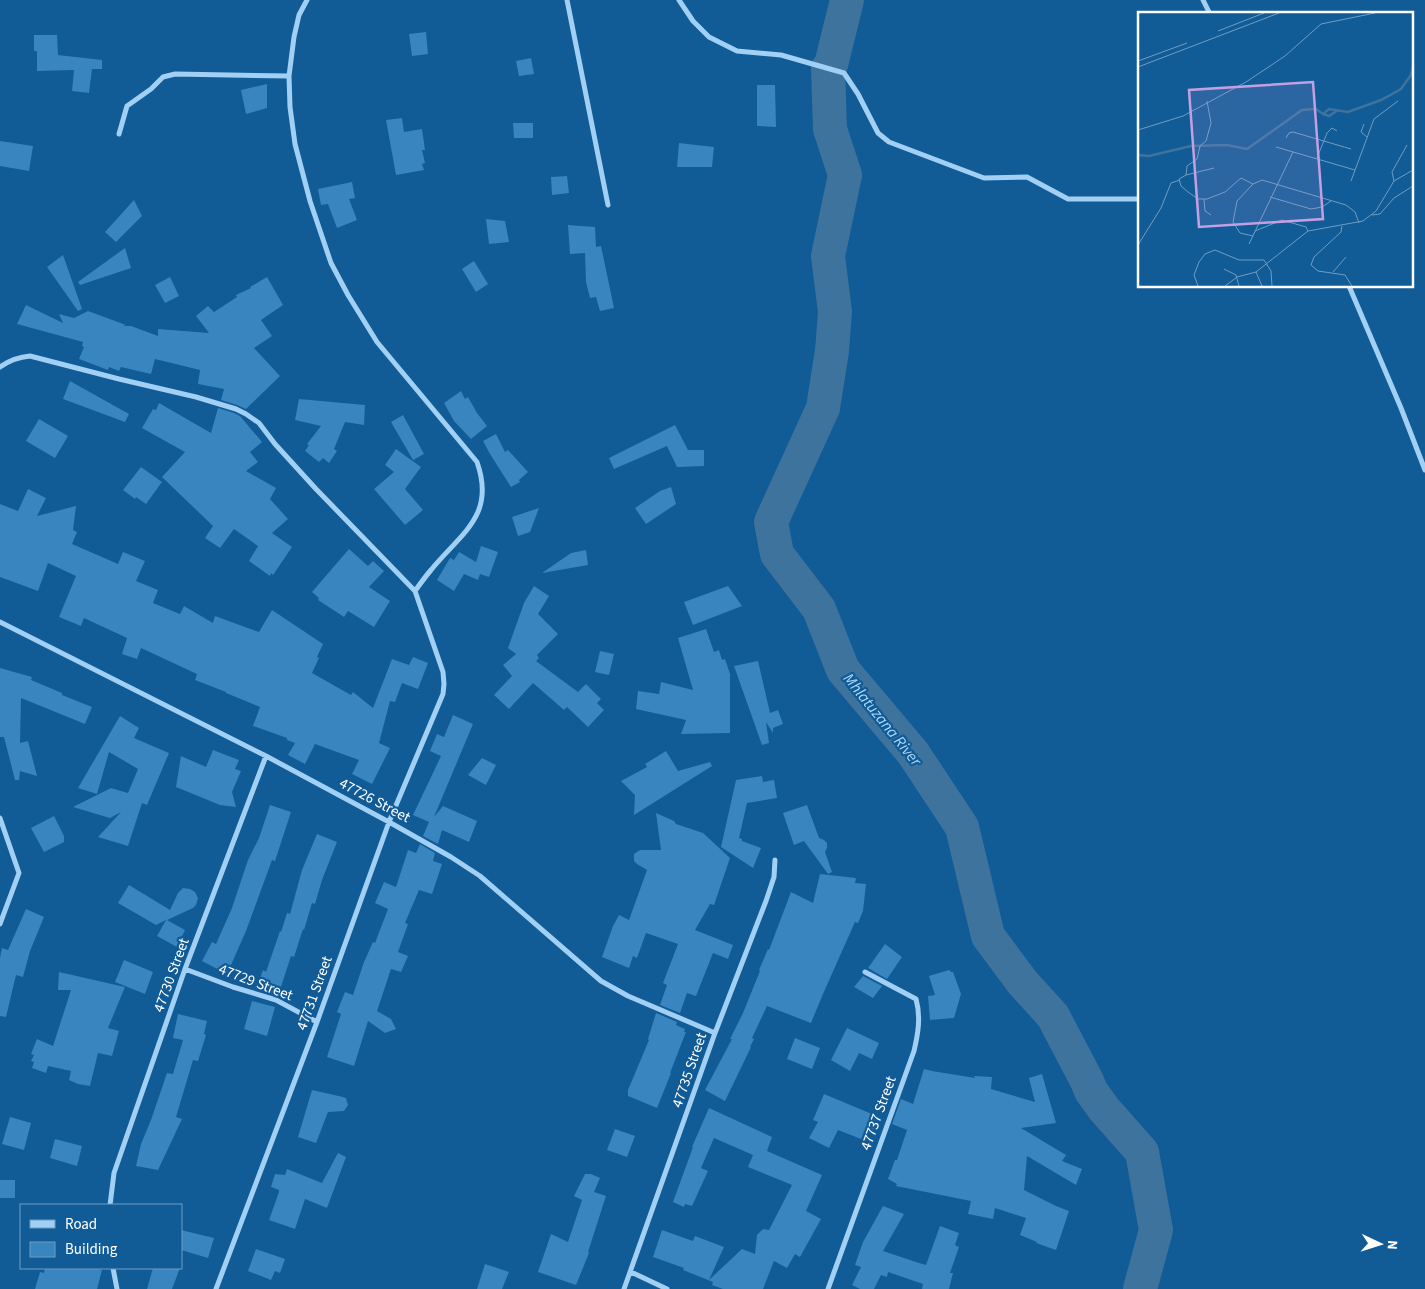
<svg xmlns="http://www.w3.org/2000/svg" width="1425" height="1289" viewBox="0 0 1425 1289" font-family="'Source Sans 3',sans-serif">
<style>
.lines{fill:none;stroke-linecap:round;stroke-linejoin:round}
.river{stroke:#3e739e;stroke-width:34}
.building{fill:#3985bf}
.minor{stroke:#a1d0f4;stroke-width:5}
.labels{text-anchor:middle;stroke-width:4.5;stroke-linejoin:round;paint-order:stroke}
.street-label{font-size:15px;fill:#fff;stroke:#115b97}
.water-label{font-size:16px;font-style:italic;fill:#addafa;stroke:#115b97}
.inset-river{fill:none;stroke:#3e739e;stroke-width:2.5}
.inset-road{fill:none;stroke:#709dc1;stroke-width:1}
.view{fill:#c4a0e2;fill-opacity:0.15;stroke:#c4a0e2;stroke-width:2.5}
.inset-edge{fill:none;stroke:#fff;stroke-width:2.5}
</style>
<rect width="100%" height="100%" fill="#115b97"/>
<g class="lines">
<!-- river -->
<path class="river" d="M847 0 831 65 828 68 830 129 845 175 828 256 835 312 832 351 823 408 771 522 777 554 819 609 843 670 913 753 962 827 988 936 1023 983 1053 1016 1087 1081 1091 1091 1104 1109 1142 1152 1156 1230 1140 1289"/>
</g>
<!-- building -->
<path class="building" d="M426 32 428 54 412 56 409 34Z
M34 35H57L58 55 102 60V69H92L89 93 72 91 74 70 37 71V51H34Z
M531 58 534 74 519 76 516 61Z
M267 84V108L246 114 241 90Z
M757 85H775L776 127 757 126Z
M402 118 404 132 422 129 425 150H422L425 163 422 164 424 170 396 175 386 120Z
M513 123H533V138H514Z
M0 141 33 146 29 171 0 166Z
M679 143 714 147 712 167H677Z
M567 176 569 193 552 195 551 177Z
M352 182 355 198 349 199 357 220 337 228 328 204 321 205 318 189Z
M134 200 142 216 116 242 105 232Z
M486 219 505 221 509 242 489 244Z
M568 225 595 227 596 247 601 246 614 308 600 311 596 297 590 298 586 282 585 253 570 254Z
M125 248 131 268 80 285 78 282Z
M63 255 82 309 78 311 47 267Z
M474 261 488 284 476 292 462 269Z
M170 277 179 296 165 303 155 285Z
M267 277 283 305 261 320 272 336 254 348 280 376 246 409 237 405 221 400 224 389 198 384 200 370 155 359 151 374 121 367 119 371 109 367 108 370 79 359 84 347 82 346 83 342 17 324 26 305 63 323 59 314 74 318 88 311 126 325 123 326H131L158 336V329L209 333 196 316 208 306 214 312 237 297 236 295 251 288 250 287Z
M70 381 129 414 125 422 63 399Z
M461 391 465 399 468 397 477 413 487 426 471 439 454 421 444 403Z
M299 399 365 405 364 425 345 422 334 449 337 451 329 463 323 458 319 462 305 451 309 445 307 444 321 426 295 420Z
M159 403 211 433 218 408 234 413 240 416 262 442 250 452 258 462 246 471 276 488 270 499 288 519 272 533 292 547 273 575 271 573 270 576 249 561 258 546 234 529 220 548 205 538 213 526 162 477 185 452 142 428 153 409 156 410Z
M403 415 424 454 413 460 391 422Z
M39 419 68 436 55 458 26 441Z
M675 425 688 450H704V466L677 467 667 446 614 469 609 458Z
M496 434 505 452 508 450 528 472 519 480 520 482 511 487 490 454 483 441Z
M396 449 421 467 405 489 423 510 405 525 374 489 394 472 385 465Z
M141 467 162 482 146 504 136 497 135 499 123 490Z
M671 487 676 504 646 524 635 508 660 491Z
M28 489 46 498 37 516 76 506 73 530 77 532 72 544 118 564 123 552 145 561 136 581 158 590 153 603 180 614 184 606 213 623 215 616 259 632 272 610 323 644 317 657 319 658 312 673 351 695 353 692 373 708 392 659 409 665 413 657 428 663 418 689 402 683 395 702 390 701 379 743 390 748 372 784 352 774 359 760 315 744 305 764 288 755 295 743 287 740V738L253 726 260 707 226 693V692L195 680 197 674 141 648 137 659 122 654 127 638 84 618 81 626 59 617 76 576 48 563 38 591 0 577V504L18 511Z
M539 508 530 532 518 536 512 517Z
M481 546 498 552 489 577 480 574 478 580 464 574 454 591 437 580 450 558 454 560 459 552 476 562Z
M349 549 368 566 373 561 384 571 369 587 390 601 374 627 348 611 344 617 318 600 319 598 312 592Z
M586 550 588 565 542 573 571 553Z
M534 586 549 596 538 614 558 634 537 655 539 658 536 661 578 692 586 684 601 699 597 703 604 710 588 727 567 707 564 710 533 683 509 709 494 695 512 676 503 665 516 654 508 648 524 603Z
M728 586 742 606 693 625 684 602Z
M706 629 714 652 719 650 722 660 725 659 730 674V733L681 734 686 720 636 709 638 691 659 694 661 682 693 690 678 638Z
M600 651 614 654 609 675 595 672Z
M758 661 770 713 778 710 783 724 773 728V733L766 722 769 743 762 745 734 666Z
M0 668 32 677 31 680 62 693V695L92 707 85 724 21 698 20 743 28 741 37 776 20 771 19 780H15L4 737H0Z
M453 715 473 724 434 817 443 806 477 821 469 842 442 830 438 844 423 836 429 822 413 815 441 756 430 751 437 734 444 737Z
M120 716 139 728 134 738 169 753 147 805 142 803 128 846 98 837 121 812 110 818 73 807 111 788 128 793 138 769 109 752 97 794 78 788Z
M213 750 239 760 235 769 241 771 232 792 236 807 220 805 176 787 181 756 206 767Z
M666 751 678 771 710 762 712 766 634 815 635 795 621 781 647 767 645 764Z
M482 758 496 765 486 785 468 775Z
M762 776 763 782 774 780 777 798 747 803 739 838 742 839V841L761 848 753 868 721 847 736 780Z
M270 805 291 812 275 861 272 860 246 931 227 974 202 961 212 942 216 944 232 908 248 860 259 838Z
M807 805 819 838 824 840 827 843V848L825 852 832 872 828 874 804 841 794 845 783 813Z
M656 813 674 821 676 824 703 833 730 858 714 905 710 904 695 930 733 945 728 959 713 953 696 996 687 993 680 1013 660 1005 667 985 663 983 678 944 646 933 637 958 633 956 629 968 602 957 613 926 619 915 629 920 647 870 637 864 634 861V854L640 850H661Z
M54 816 64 836V842L44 852 31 828Z
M317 834 337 842 322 880 315 904 312 903 304 930 303 929 294 957 291 956 278 996 256 989 263 970 266 972 280 931 281 932 287 913 290 914 302 870Z
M420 844 435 853 433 861 442 864 432 894 419 890 405 923 408 924 398 952 408 956 401 972 391 969 377 1011 391 1019 396 1029 385 1033 368 1021 354 1066 327 1057 341 1014 337 1012 345 992 353 995 364 962 373 942 375 943 388 909 375 903 384 882 396 887 408 850 416 853Z
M820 874 856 878 855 883 866 884 863 911 858 923 855 922 823 994 811 1023 767 1006 752 1038 754 1039 750 1047H751L725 1101 705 1090 732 1039H730L743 1013 760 971 759 970 768 949 769 950 791 892 813 903Z
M129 885 170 910 178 893 183 888 190 889 195 892 198 898 196 905 193 908 167 920 185 930 177 947 157 936 166 920 156 925 118 903Z
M26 909 44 917 30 951 23 977 16 975 6 1017 0 1016V958L2 948 8 950Z
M885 944 902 957 887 979 868 968Z
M124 960 153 972 145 994 115 982Z
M949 970 951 972H953L961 994 954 1018 930 1020 928 996 935 995 929 976Z
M59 972 125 987 108 1028 119 1031 112 1056 98 1053 90 1086 78 1084 69 1080 71 1071 48 1066 46 1073 32 1068 34 1062 31 1061 34 1055 31 1054 37 1039 53 1046 71 990H58Z
M863 976 882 986 873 998 854 987Z
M252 1001 275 1007 267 1036 244 1029Z
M656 1013 677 1022 676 1025 685 1029 684 1032H686L670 1073H671L657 1108 628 1096V1090L649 1040 648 1039Z
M178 1014 207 1021 204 1034 206 1035 198 1061 193 1060 176 1117 182 1119 158 1170 136 1166 141 1144 151 1120 167 1073 173 1074 183 1040 173 1038Z
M847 1028 879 1043 872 1059 859 1053 850 1071 831 1060Z
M795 1038 820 1048 812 1069 787 1059Z
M924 1069 932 1071 975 1078 974 1076 992 1077 991 1089 1035 1102 1029 1078 1042 1074 1056 1123 1021 1128 1066 1155 1062 1161 1082 1169 1076 1185 1027 1156 1024 1190 1056 1206 1069 1211 1056 1250 1036 1243 1037 1242 1020 1235 1026 1218 995 1208 993 1219 968 1214 971 1201 896 1186 897 1184 888 1179 895 1160H897L907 1130 892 1124 901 1099 913 1104Z
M312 1090 343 1097 346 1098 348 1105 344 1111 328 1112 316 1143 298 1137Z
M824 1094 879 1117 872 1134 865 1131 861 1139 838 1130 829 1148 809 1138 818 1122 813 1120Z
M709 1108 772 1137 767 1151 822 1175 806 1211 821 1219 800 1257 795 1254 787 1268 774 1261 763 1289H723L712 1285 713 1282 683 1270 684 1268 653 1257 662 1230 693 1241 695 1236 724 1247 709 1280 742 1249 755 1254 757 1235 763 1229 769 1230 792 1185 748 1167 753 1155 714 1138 701 1168 708 1171 692 1206 685 1204 684 1207 673 1202 693 1147H692Z
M10 1117 31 1123 24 1150 2 1144Z
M615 1129 635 1136 627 1157 607 1150Z
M55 1139 82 1146 77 1166 50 1158Z
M338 1153 346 1157 327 1208 305 1199 295 1229 269 1220 279 1192V1190L271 1187 275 1174 285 1175 287 1169 322 1183Z
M585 1174H591L600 1178 594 1192 606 1196 588 1252 589 1253 576 1285 538 1272 551 1234 568 1242 582 1200 574 1196Z
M0 1180H15V1198H0Z
M883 1206 904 1214 883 1251 919 1263 926 1265 940 1226 959 1233 955 1245 959 1247 950 1273H953L949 1289H922L923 1284 888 1272 887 1277 881 1275 874 1289H860L852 1285 861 1267 855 1265 863 1242Z
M181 1230 214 1238 208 1258 181 1250Z
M256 1249 285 1259 280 1273 275 1271 271 1280 248 1271Z
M485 1264 509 1272 502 1289H477Z
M45 1268H93L102 1270 97 1289H35L40 1272 44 1273Z
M153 1268H180L172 1289H147Z"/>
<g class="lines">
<!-- minor -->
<path class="minor" d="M567 0 608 205
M679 0 693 21 709 37 737 51 781 55 844 73 858 94 878 133 889 142 984 178 1027 177 1068 199H1139
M1203 0 1210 14
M119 134 127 106 151 89 163 77 175 74 289 76
M1349 286 1401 408 1425 470
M0 367C10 360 18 357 30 356L119 379 196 397 236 409 246 414 259 423 275 444 316 489 415 591
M0 622 266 756 389 822 451 857 480 876 601 981 628 996 715 1033
M0 818 19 873 0 924
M185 969 233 987 276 1000 317 1022
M110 1205 114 1173 185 969 266 756
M113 1268 117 1289
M631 1272 667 1289
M216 1289 317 1022 389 822 443 694 444 684 443 672 415 591C420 584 425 577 431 570 461 533 496 516 477 462L377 342 348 295 331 263 310 201 295 144 290 107 289 76 294 37 299 15 307 0
M624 1289 715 1033 766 901 774 877 775 860
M828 1289 914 1051C918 1034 921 1017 916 999L865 972"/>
</g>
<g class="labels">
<!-- street labels -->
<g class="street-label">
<text transform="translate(375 800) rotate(28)" y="5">47726 Street</text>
<text transform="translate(171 975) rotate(-70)" y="5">47730 Street</text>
<text transform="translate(256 982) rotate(21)" y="5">47729 Street</text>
<text transform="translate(314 993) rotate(-70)" y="5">47731 Street</text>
<text transform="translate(689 1070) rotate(-71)" y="5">47735 Street</text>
<text transform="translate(878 1113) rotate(-70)" y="5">47737 Street</text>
</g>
<!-- water labels -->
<g class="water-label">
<text transform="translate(883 719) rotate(51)" y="6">Mhlatuzana River</text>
</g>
</g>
<!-- overview -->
<g transform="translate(1138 12)">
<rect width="275" height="275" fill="#115b97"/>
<path class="inset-river" d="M185 102 191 104 200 98M0 143 11 144 53 134 89 133 109 137 164 98 178 97 185 102 191 97 210 100 243 88 263 77 273 63 275 53"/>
<path class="inset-road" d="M80 19 126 1M0 49 49 31M0 55 141 1M69 89 73 111 68 129 62 134 59 147 49 154 48 163 41 167 43 174 50 180 60 187H69L87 180 103 166 115 172 124 168 208 193 217 200 221 211M226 112 223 120 229 125M0 118 45 104 108 70 147 44 183 12 237 1M148 126 151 121 155 120 213 137M138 135 217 158M179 146 189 121 194 116 199 119M48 163 76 156M213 169 236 107 260 89M256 169 254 160 269 133M132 185 173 197 184 195 193 189M66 187 67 199 73 203M0 200V221M234 203 242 202 256 186 275 174M204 214 203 220 176 245 173 253 180 259 207 263 214 274M117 219 144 208 168 215 170 219M115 224 102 221 95 210 99 189 115 172M111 232 155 140M0 233 23 196 33 171 42 168M86 257 98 263 101 274M118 260 124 274M195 260 208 245M60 274 56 263 61 250 67 242 77 238 101 248H126L133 259 134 274M87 274 99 265 118 260 170 219 225 209 238 199 256 169 275 158"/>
<path class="view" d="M175 70 185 207 61 215 51 78Z"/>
<rect width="275" height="275" class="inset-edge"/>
</g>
<!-- legend -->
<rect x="20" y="1204" width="162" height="65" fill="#115b97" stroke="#709dc1"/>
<rect x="30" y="1220" width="25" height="8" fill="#a1d0f4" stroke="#709dc1"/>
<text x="65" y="1229" font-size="15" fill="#ffffff">Road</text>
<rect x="30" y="1242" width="25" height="15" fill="#3985bf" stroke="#709dc1"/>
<text x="65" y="1254" font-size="15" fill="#ffffff">Building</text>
<!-- north arrow -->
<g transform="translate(1380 1244) rotate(94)" stroke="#115b97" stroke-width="4" paint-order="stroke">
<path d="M0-4L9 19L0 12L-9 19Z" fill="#ffffff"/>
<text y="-8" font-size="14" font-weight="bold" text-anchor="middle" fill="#ffffff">N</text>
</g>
</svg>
